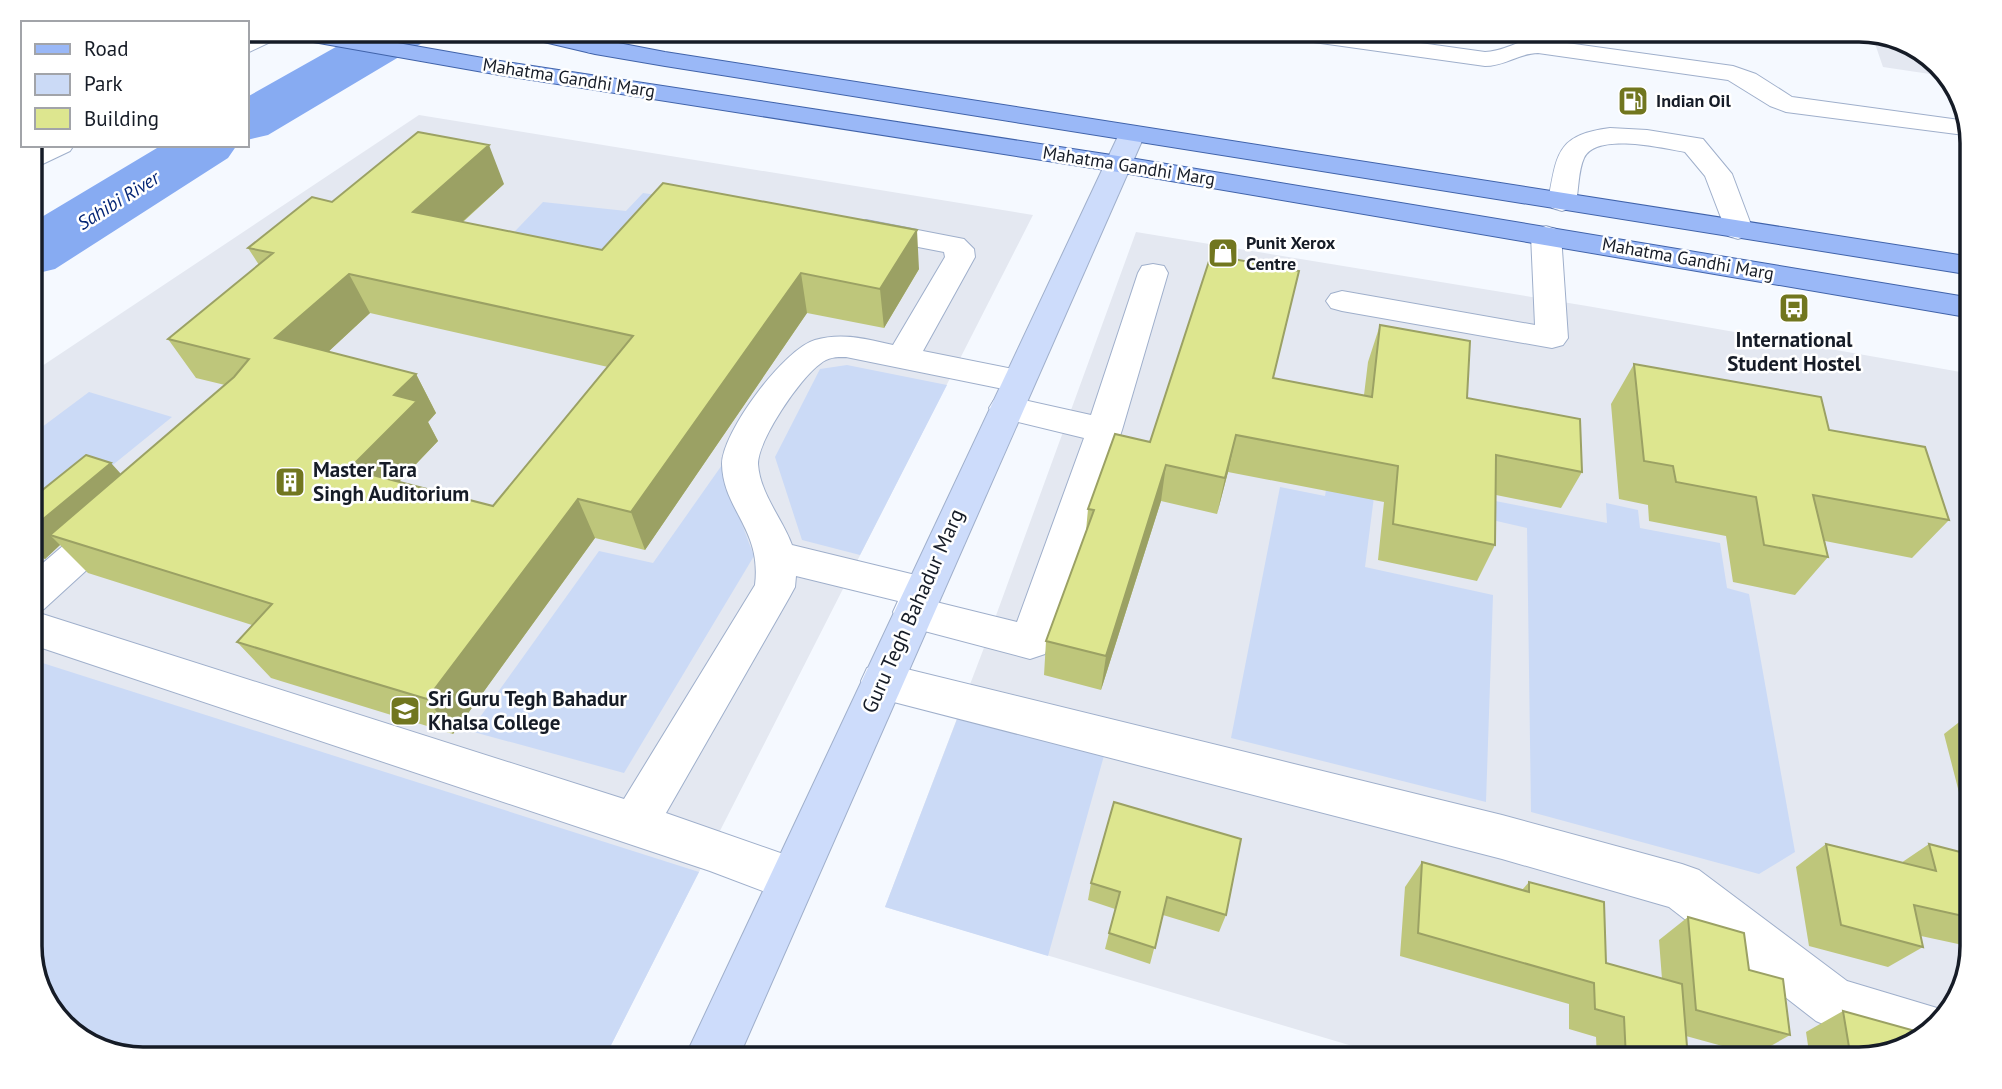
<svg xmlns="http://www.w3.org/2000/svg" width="2002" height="1089" viewBox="0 0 2002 1089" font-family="'PT Sans',sans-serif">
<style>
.built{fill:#e4e8f1}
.green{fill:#cbdaf6}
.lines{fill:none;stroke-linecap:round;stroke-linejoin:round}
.river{fill:#87abf2;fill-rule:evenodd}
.street-casing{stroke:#9fafcb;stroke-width:2}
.secondary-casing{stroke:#9fafcb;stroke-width:2}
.primary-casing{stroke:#4063aa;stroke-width:2}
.street{fill:#fff;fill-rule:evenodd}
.secondary{fill:#cddcfb;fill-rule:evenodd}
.primary{fill:#9ab8f7;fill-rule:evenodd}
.wall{fill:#bec67b;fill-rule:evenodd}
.shaded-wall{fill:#9ba164}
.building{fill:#dde68f;stroke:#9ba164;stroke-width:2;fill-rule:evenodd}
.labels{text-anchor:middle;stroke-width:5;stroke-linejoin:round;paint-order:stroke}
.far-street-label{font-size:18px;fill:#161c27;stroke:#fff}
.far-poi-label{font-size:18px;font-weight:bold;fill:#161c27;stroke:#fff;text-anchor:start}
.far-water-label{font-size:19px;font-style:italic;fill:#052675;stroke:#fff}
.poi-label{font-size:21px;font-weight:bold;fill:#161c27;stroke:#fff;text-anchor:start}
.street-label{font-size:21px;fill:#161c27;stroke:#fff}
.rim{fill:none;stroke:#161c27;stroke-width:3.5}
</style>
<rect width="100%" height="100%" fill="#f5f9ff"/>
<!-- built -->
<path class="built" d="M1871 32 1910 42 1950 77 1883 67Z
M419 115 1033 215 604 1059H143L92 1047 49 1009 30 954V374Z
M1136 232 1587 306 1972 374V946L1960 997 1916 1044 1860 1059H1396L885 907 990 632Z"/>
<!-- green -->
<path class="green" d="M643 193 670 197 608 266 499 248 543 202 626 211Z
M847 365 947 385 860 555 802 540 775 457 820 369Z
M89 392 172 417 30 532V436Z
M729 455 728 487 754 556 624 773 470 731 599 551 653 563Z
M1329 471 1376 481 1365 567 1493 595 1486 802 1231 738 1280 487 1325 496Z
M1480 498 1607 523 1606 503 1638 510 1640 528 1720 543 1727 588 1749 594 1795 852 1759 874 1531 812 1527 528 1479 517Z
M30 659 699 872 604 1059H143L92 1047 49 1009 30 954Z
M959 714 1105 752 1048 956 885 907Z"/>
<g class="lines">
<!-- river -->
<path class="river" d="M366 30H432L424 42 268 135 247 140V97Z
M162 145H237L228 158 55 269 30 275V224Z"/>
<!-- street casing -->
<g class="street-casing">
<path id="street" d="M260 30H289L285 35 247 53V37Z
M602 30H628C618 43 603 56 587 52L583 47Z
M1282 30H1327L1485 52C1504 52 1519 39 1538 39L1733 66 1756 74 1792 97 1967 121 1972 136 1786 112 1770 106 1728 80 1538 53C1520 53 1505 66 1485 66L1292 39 1284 37Z
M1610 128 1647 130 1703 139 1732 174 1753 230 1748 236 1738 239 1728 236 1705 176 1685 152C1663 148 1596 132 1584 158 1578 171 1579 188 1576 202L1572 208 1562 211 1552 208 1548 202C1557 154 1556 135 1610 128Z
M41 145H74L70 151 30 170V151Z
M866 220 964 239 974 249 975 257 923 351 1018 370 1030 373 1035 381 1030 389 1018 392 846 357C836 357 828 357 820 364 800 378 758 440 758 464 760 494 782 518 792 545L936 580 942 591 936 602 1017 622 1084 438 994 416 989 408 994 400 1006 396 1091 415 1138 273 1142 266 1153 264 1164 266 1168 273 1122 430 1045 654 1030 659 913 628 899 624 893 612 898 601 796 576 795 587 789 598 666 813 809 863 816 879 809 895 792 902 710 871 30 644V574L99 515 112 511 125 515 131 525 125 535 44 609 36 612 624 799 755 585C762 529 723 510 722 464 722 432 784 349 815 340 842 332 866 339 893 345L945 257 944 252 856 235 851 229 856 223Z
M1546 226 1556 229 1561 235 1568 338 1563 345 1552 348 1342 311 1331 308 1326 301 1331 294 1342 291 1535 325 1531 235 1536 229Z
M882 663 1502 815 1682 864 1699 870 1847 981 1947 1011C1938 1021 1928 1037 1917 1044 1898 1055 1836 1030 1816 1021L1669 907 1502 859 882 699 867 694 861 681 867 668Z"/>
</g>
<!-- secondary casing -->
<g class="secondary-casing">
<path id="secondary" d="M1132 126 1141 128 1145 134 738 1059H684L1119 134 1123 128Z"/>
</g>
<!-- primary casing -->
<g class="primary-casing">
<path id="primary" d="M273 30H324L500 61 1118 156 1972 298V318L1118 172 500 75 285 37 277 35Z
M510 30H551L665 52 1972 257V275L665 66 595 54 514 35Z"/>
</g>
<!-- street -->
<use href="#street" class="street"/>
<!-- secondary -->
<use href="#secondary" class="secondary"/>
<!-- primary -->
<use href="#primary" class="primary"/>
</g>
<!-- wall -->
<path class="wall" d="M504 184 463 222 602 250 919 269 884 328 807 313 645 550 595 538 453 734 271 678 237 642 252 625 88 573 60 545 45 559 30 554V500L121 474 225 385 196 378 168 339 259 265 248 248ZM370 313 608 367 493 506 399 482 438 441 428 422 436 413 416 374 328 352Z
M1380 325 1467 398 1582 472 1561 508 1496 495 1495 545 1477 581 1378 560 1384 502 1228 472 1217 514 1161 501 1101 690 1044 675 1046 641 1086 531 1088 509 1150 442 1273 378 1364 395 1368 362Z
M1634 364 1949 520 1912 558 1825 541 1828 557 1795 595 1733 582 1726 536 1649 521 1648 505 1619 499 1611 404Z
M1972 712V843L1944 734Z
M1114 802 1226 915 1219 932 1163 915 1150 964 1105 949 1115 909 1088 900 1091 883Z
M1826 844 1901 863 1929 844 1972 855V947L1921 936 1923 947 1888 967 1809 946 1796 867Z
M1422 862 1522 890 1529 882 1606 963 1662 979 1659 940 1688 917 1749 970 1790 1035 1755 1055 1686 1036 1688 1059H1597L1596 1037 1569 1029V1004L1400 956 1405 887Z
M1843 1011 1860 1059H1810L1806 1032Z"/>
<!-- shaded-wall -->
<path class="shaded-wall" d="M489 145 504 184 431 250 413 212Z
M917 230 919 269 884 328 880 289Z
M801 273 807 313 645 550 631 512Z
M349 274 370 313 300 378 275 338Z
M416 374 436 413 428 422 438 441 374 508 349 469 394 395Z
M1236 435 1228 472 1217 514 1225 478Z
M111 463 131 485 50 535 60 545 45 559 30 545V530Z
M1166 465 1161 501 1101 690 1106 656Z
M578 499 595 538 453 734 427 699Z"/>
<!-- building -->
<path class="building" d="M418 132 489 145 413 212 602 250 663 183 917 230 880 289 801 273 631 512 578 499 427 699 237 642 272 604 50 535 234 377 249 359 168 339 273 253 248 248 312 197 332 202ZM349 274 633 336 493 506 349 469 417 401 394 395 416 374 275 338Z
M1211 255 1299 271 1273 378 1372 397 1380 325 1470 341 1467 398 1580 419 1582 472 1496 455 1495 545 1393 524 1398 466 1236 435 1225 478 1166 465 1106 656 1046 641 1094 510 1088 509 1115 434 1150 442Z
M1634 364 1821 397 1829 430 1925 447 1949 520 1813 495 1828 557 1764 545 1756 497 1676 482 1673 466 1644 461Z
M86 455 111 463 30 530V500Z
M1114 802 1241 839 1226 915 1167 897 1155 948 1109 933 1120 892 1091 883Z
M1826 844 1936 871 1929 844 1972 855V918L1914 905 1923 947 1841 925Z
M1422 862 1529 892V882L1604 902 1606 963 1682 984 1688 1059H1626L1624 1017 1595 1009 1594 983 1418 933Z
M1688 917 1744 933 1749 970 1783 979 1790 1035 1696 1010Z
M1843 1011 1926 1034 1916 1044 1860 1059H1851Z
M1233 1055 1246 1059H1232Z"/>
<!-- icons -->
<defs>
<g id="fuel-square" transform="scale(1.575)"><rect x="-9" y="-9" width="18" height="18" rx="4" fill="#71761f" stroke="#fff"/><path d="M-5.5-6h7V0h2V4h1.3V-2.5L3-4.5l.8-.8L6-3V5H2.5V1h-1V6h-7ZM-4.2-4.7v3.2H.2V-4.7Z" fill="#fff"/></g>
<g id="shop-square" transform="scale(1.575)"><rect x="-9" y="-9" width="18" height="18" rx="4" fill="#71761f" stroke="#fff"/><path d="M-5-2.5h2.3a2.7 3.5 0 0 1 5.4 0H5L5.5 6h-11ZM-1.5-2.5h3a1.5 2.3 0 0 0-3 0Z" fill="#fff"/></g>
<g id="bus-square" transform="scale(1.575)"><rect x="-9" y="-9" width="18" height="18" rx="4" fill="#71761f" stroke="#fff"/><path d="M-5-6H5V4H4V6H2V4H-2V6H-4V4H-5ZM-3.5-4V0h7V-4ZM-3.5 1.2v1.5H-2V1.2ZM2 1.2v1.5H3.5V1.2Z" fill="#fff"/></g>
<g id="building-square" transform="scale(1.575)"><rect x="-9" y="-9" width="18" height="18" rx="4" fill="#71761f" stroke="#fff"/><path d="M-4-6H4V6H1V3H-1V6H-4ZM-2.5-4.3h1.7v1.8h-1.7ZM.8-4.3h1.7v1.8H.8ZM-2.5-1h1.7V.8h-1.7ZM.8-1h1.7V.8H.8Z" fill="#fff"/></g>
<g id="university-square" transform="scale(1.575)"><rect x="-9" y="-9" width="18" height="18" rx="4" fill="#71761f" stroke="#fff"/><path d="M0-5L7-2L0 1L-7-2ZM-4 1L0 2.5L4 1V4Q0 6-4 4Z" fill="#fff"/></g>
</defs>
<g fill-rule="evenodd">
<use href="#fuel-square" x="1633" y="101"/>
<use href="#shop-square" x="1223" y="253"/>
<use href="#bus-square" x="1794" y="308"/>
<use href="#building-square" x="290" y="482"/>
<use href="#university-square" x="405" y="711"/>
</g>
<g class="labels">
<!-- far-street labels -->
<g class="far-street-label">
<text transform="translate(569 78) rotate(9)" y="6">Mahatma Gandhi Marg</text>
<text transform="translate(1129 166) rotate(9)" y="6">Mahatma Gandhi Marg</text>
<text transform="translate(1688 259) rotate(10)" y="6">Mahatma Gandhi Marg</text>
</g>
<!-- far-poi labels -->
<g class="far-poi-label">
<text x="1656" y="107">Indian Oil</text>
<text x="1246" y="249">Punit Xerox<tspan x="1246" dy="21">Centre</tspan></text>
</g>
<!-- far-water labels -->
<g class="far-water-label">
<text transform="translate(118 200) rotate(-32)" y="7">Sahibi River</text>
</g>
<!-- poi labels -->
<g class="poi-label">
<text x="1794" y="347" text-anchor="middle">International<tspan x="1794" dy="24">Student Hostel</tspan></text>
<text x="313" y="477">Master Tara<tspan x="313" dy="24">Singh Auditorium</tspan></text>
<text x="428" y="706">Sri Guru Tegh Bahadur<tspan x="428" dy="24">Khalsa College</tspan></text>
</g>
<!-- street labels -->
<g class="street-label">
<text transform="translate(913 611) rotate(-66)" y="7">Guru Tegh Bahadur Marg</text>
</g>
</g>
<!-- crop -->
<path d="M0 0H2002V1089H0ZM143 42H1859A101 101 0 0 1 1960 143V946A101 101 0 0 1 1859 1047H143A101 101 0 0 1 42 946V143A101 101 0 0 1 143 42Z" fill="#fff" fill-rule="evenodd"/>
<path class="rim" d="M143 42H1859A101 101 0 0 1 1960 143V946A101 101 0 0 1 1859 1047H143A101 101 0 0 1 42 946V143A101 101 0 0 1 143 42Z"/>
<!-- legend -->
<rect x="21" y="21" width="228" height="126" fill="#ffffff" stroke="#a2a4a9" stroke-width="2"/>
<rect x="35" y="44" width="35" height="10" fill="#9ab8f7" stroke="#a2a4a9" stroke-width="2"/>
<text x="84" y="56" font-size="21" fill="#161c27">Road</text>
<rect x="35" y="74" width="35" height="21" fill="#cbdaf6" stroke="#a2a4a9" stroke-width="2"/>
<text x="84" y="91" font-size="21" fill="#161c27">Park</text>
<rect x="35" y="108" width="35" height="21" fill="#dde68f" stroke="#a2a4a9" stroke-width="2"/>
<text x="84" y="126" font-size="21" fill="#161c27">Building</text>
</svg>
